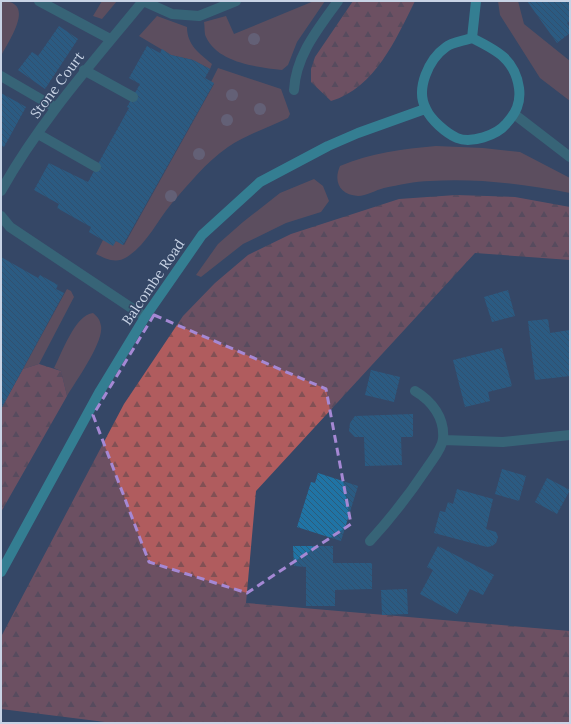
<svg xmlns="http://www.w3.org/2000/svg" width="571" height="724" viewBox="0 0 571 724" font-family="Lora,serif">
<style>
.green{fill:#8c5757}
.forest{fill:url(#forest-firs)}
.building{fill:url(#building-back-hatch)}
.lines{fill:none;stroke-linecap:round;stroke-linejoin:round}
.minor{stroke:#3a888c;stroke-width:10}
.major{stroke:#34c1c7;stroke-width:10}
.tree{fill:#9c7e8b}
.marked{fill:none;stroke:#a588d4;stroke-width:3;stroke-dasharray:8 5;stroke-linejoin:round}
.labels{text-anchor:middle;stroke-width:3;stroke-linejoin:round;paint-order:stroke}
.street-label{font-size:14px;fill:#c8d3e5;stroke:#354766}
</style>
<defs>
<pattern id="forest-firs" width="22" height="20" patternUnits="userSpaceOnUse"><rect width="22" height="20" fill="#b05c5e"/><path d="M5 1l3.5 6h-7zM16 11l3.5 6h-7z" fill="#825054"/></pattern>
<pattern id="building-back-hatch" width="6" height="6" patternUnits="userSpaceOnUse"><rect width="6" height="6" fill="#2074a5"/><path d="M-1 5l2 2M0 0l6 6M5-1l2 2" fill="none" stroke="#2d5c7a"/></pattern>
</defs>
<rect width="100%" height="100%" fill="#354766"/>
<!-- green -->
<path class="green" d="M1 1C37 1 9 40 1 56Z
M102 1H117L102 19 93 16Z
M314 1H325L297 42 288 65 282 70C257 67 218 63 206 37 204 33 205 27 204 22L226 16 234 34Z
M498 1H518L524 24 570 61V101L540 78 500 15Z
M157 16 187 27C187 45 199 53 212 64L210 69 193 60 171 55 139 36Z
M218 68 281 89 290 114 288 118C269 127 246 135 228 147 206 162 189 184 172 203 157 221 147 244 127 257 116 264 106 259 96 254L103 240 116 241 124 245 214 84 211 82Z
M436 146 483 148 520 152 570 178V193C524 184 477 178 430 181 415 181 399 185 384 188 376 190 366 196 358 196 340 195 333 182 340 166 371 153 402 149 436 146Z
M314 179 323 186 329 201 321 212 286 223 243 244 201 277 196 275 218 244 243 222 280 193Z
M67 289 71 291 74 297 39 364 23 369Z
M93 313C98 317 100 320 101 326 104 342 76 381 67 396L61 371 54 368C62 353 75 315 93 313Z"/>
<!-- forest -->
<path class="forest" d="M353 1H415C396 39 375 88 331 101L311 82V69L315 57Z
M456 195 515 197 570 207V260L475 253 256 491 246 603 570 631V723H113L1 709 2 635 124 404 183 316 215 283 248 255 291 234 399 199Z
M39 364 61 371 67 396 1 512V409L23 369Z"/>
<!-- building -->
<path class="building" d="M527 1H570V21L567 23 570 28V33L557 43Z
M59 26 78 39 45 89 18 70 32 52 38 56Z
M147 46 160 53 162 49 171 55 193 60 210 69 205 78 214 83 123 245 116 241 113 246 89 232 91 227 57 208 59 204 34 190 49 163 88 182 129 108 127 107 140 84 129 78Z
M1 93 26 107 4 147 1 145Z
M1 257 38 278 40 275 58 285 56 289 64 293 1 409Z
M508 290 515 316 492 322 484 297Z
M548 319 550 333 570 330V376L535 380 528 321Z
M502 348 512 386 488 392 490 401 465 407 453 360Z
M371 370 400 377 394 402 365 395Z
M413 414V437H401L402 465 365 466 364 437H355L349 431 350 423 355 416Z
M502 469 526 476 519 501 495 494Z
M318 473 358 486 341 541 297 527 311 482 315 483Z
M547 478 570 490 557 514 535 502Z
M457 489 493 499 486 529 496 532 498 537 496 543 492 546 487 547 434 533 440 511 445 512 448 502 453 504Z
M293 546H333V563H372V589L335 590V606H306V567L294 566Z
M438 546 494 575 483 595 470 589 457 614 420 594 433 570 427 567Z
M407 589 408 614 382 615 381 590Z"/>
<g class="lines">
<!-- minor -->
<path class="minor" d="M39 1 110 39
M143 1 172 14 199 16 236 1
M84 70 133 97
M1 76 56 108
M294 90C296 55 318 29 338 1
M514 114 570 157
M38 134 96 167
M1 191C40 121 93 62 143 1
M1 216 10 227 145 317
M443 440 503 442 570 435
M370 541C391 518 409 495 427 468 432 460 442 449 443 439 445 418 432 401 415 391"/>
<!-- major -->
<path class="major" d="M472 38C496 50 515 59 519 88 521 103 516 113 506 124 497 135 471 144 457 138 446 133 431 120 426 109 415 89 429 59 446 47 452 42 464 41 472 38Z
M472 38 476 1
M1 572 100 391 145 317 202 235 260 182 328 146 358 133 425 109"/>
</g>
<!-- trees -->
<g class="tree">
<circle cx="254" cy="39" r="6"/>
<circle cx="232" cy="95" r="6"/>
<circle cx="260" cy="109" r="6"/>
<circle cx="227" cy="120" r="6"/>
<circle cx="199" cy="154" r="6"/>
<circle cx="171" cy="196" r="6"/>
</g>
<!-- marked area -->
<path d="M0 0H571V724H0ZM154 315 326 389 351 524 247 593 149 562 93 415Z" fill="#354766" fill-opacity=".55" fill-rule="evenodd"/>
<path class="marked" d="M154 315 326 389 351 524 247 593 149 562 93 415Z"/>
<g class="labels">
<!-- street labels -->
<g class="street-label">
<text transform="translate(57 85) rotate(-53)" y="5">Stone Court</text>
<text transform="translate(153 282) rotate(-56)" y="5">Balcombe Road</text>
</g>
</g>
<!-- border -->
<rect width="571" height="724" fill="none" stroke="#c8d3e5" stroke-width="4"/>
</svg>
